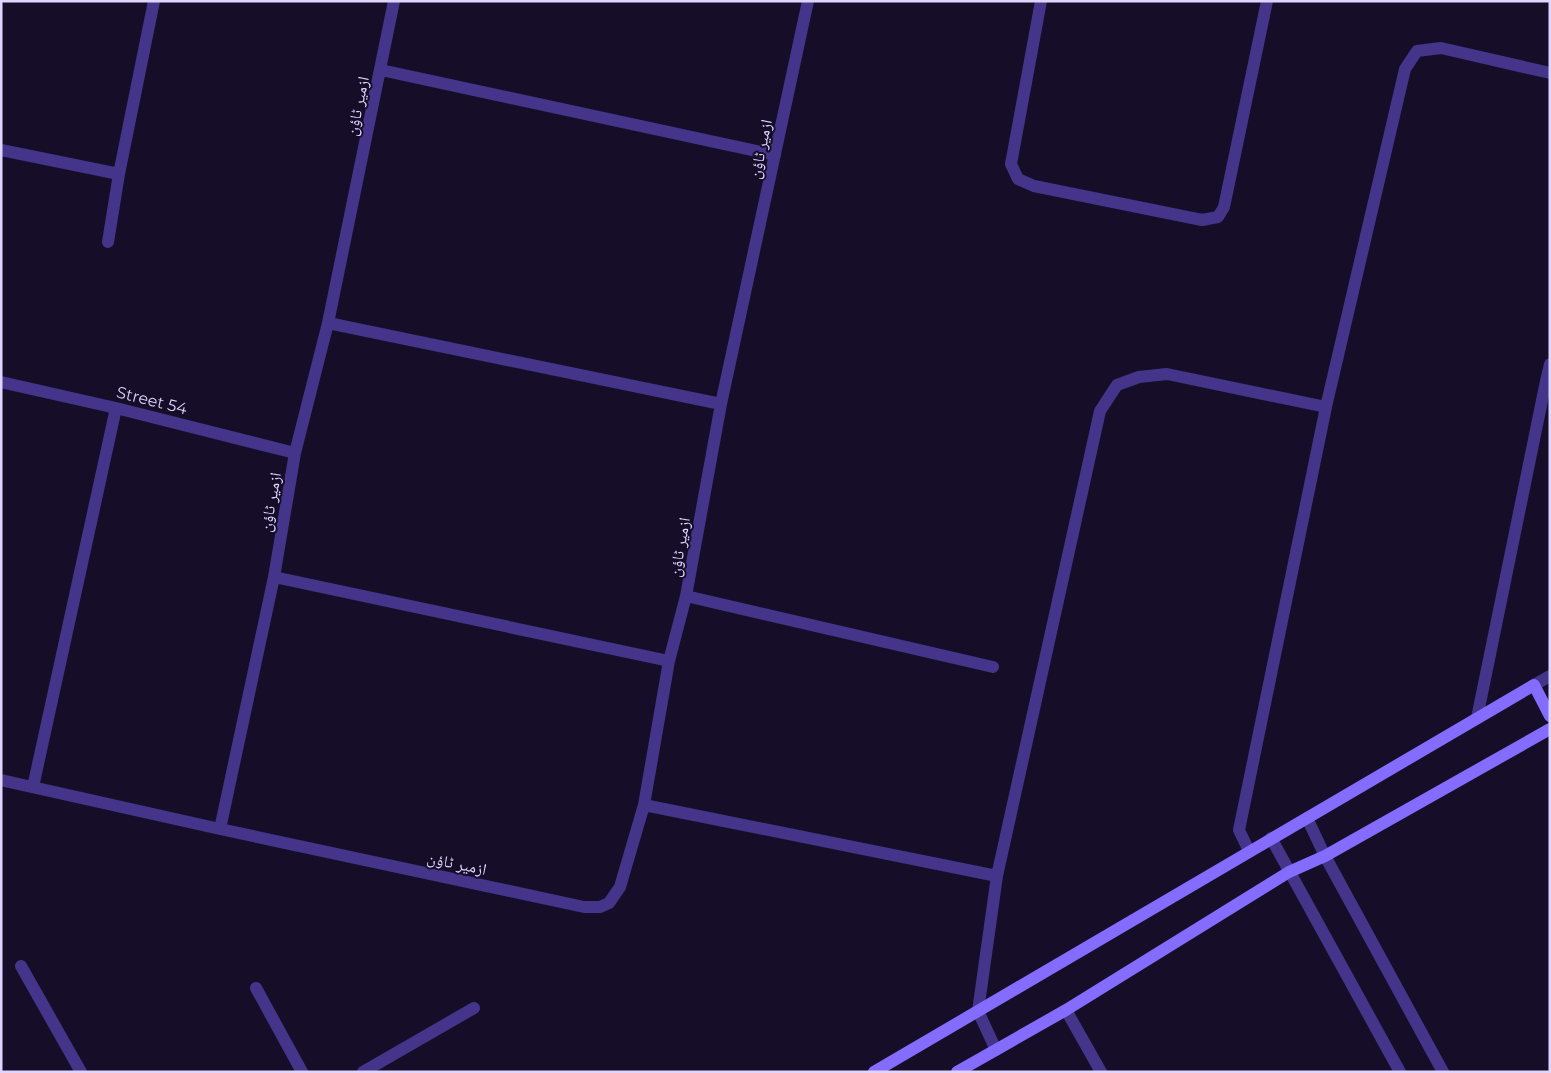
<svg xmlns="http://www.w3.org/2000/svg" width="1551" height="1073" viewBox="0 0 1551 1073" font-family="Montserrat,'Noto Naskh Arabic',sans-serif">
<style>
.lines{fill:none;stroke-linecap:round;stroke-linejoin:round}
.street{stroke:#44358a;stroke-width:12}
.secondary{stroke:#846cff;stroke-width:12}
.labels{text-anchor:middle;stroke-width:4;stroke-linejoin:round;paint-order:stroke}
.street-label{font-size:16px;fill:#dfd5ff;stroke:#160e28}
</style>
<rect width="100%" height="100%" fill="#160e28"/>
<g class="lines">
<!-- street -->
<path class="street" d="M1041 1 1011 164 1018 179 1034 186 1202 220 1218 217 1224 207 1267 1
M381 70 775 155
M1 150 119 174
M108 242 119 174 154 1
M328 323 721 404
M1546 381 1550 364
M1 382 116 408 295 453
M274 577 669 661
M686 596 993 667
M1534 685 1550 676
M1477 718 1546 381 1550 379
M1 780 220 829 584 907H600L609 903 620 887 644 805 669 661 686 596 721 404 808 1
M33 787 116 408
M644 805 997 876
M1307 818 1325 856 1443 1072
M220 829 274 577 295 453 328 323 394 1
M1271 838 1400 1072
M1249 851 1239 830 1326 407 1405 69 1417 51 1441 48 1550 73
M21 966 81 1072
M256 988 302 1072
M1066 1010 1101 1072
M996 1050 978 1011 997 876 1100 411 1117 385 1139 377 1167 374 1326 407
M363 1072 474 1008"/>
<!-- secondary -->
<path class="secondary" d="M874 1072 1534 685 1550 716
M957 1072 1066 1010 1289 872 1325 856 1550 729"/>
</g>
<g class="labels">
<!-- street labels -->
<g class="street-label">
<text transform="translate(357 106) rotate(-78)" y="6">ازمیر ٹاؤن</text>
<text transform="translate(760 149) rotate(-78)" y="6">ازمیر ٹاؤن</text>
<text transform="translate(152 400) rotate(14)" y="6">Street 54</text>
<text transform="translate(270 502) rotate(-80)" y="6">ازمیر ٹاؤن</text>
<text transform="translate(679 547) rotate(-80)" y="6">ازمیر ٹاؤن</text>
<text transform="translate(457 863) rotate(12)" y="6">ازمیر ٹاؤن</text>
</g>
</g>
<!-- border -->
<rect width="1551" height="1073" fill="none" stroke="#dfd5ff" stroke-width="5"/>
</svg>
